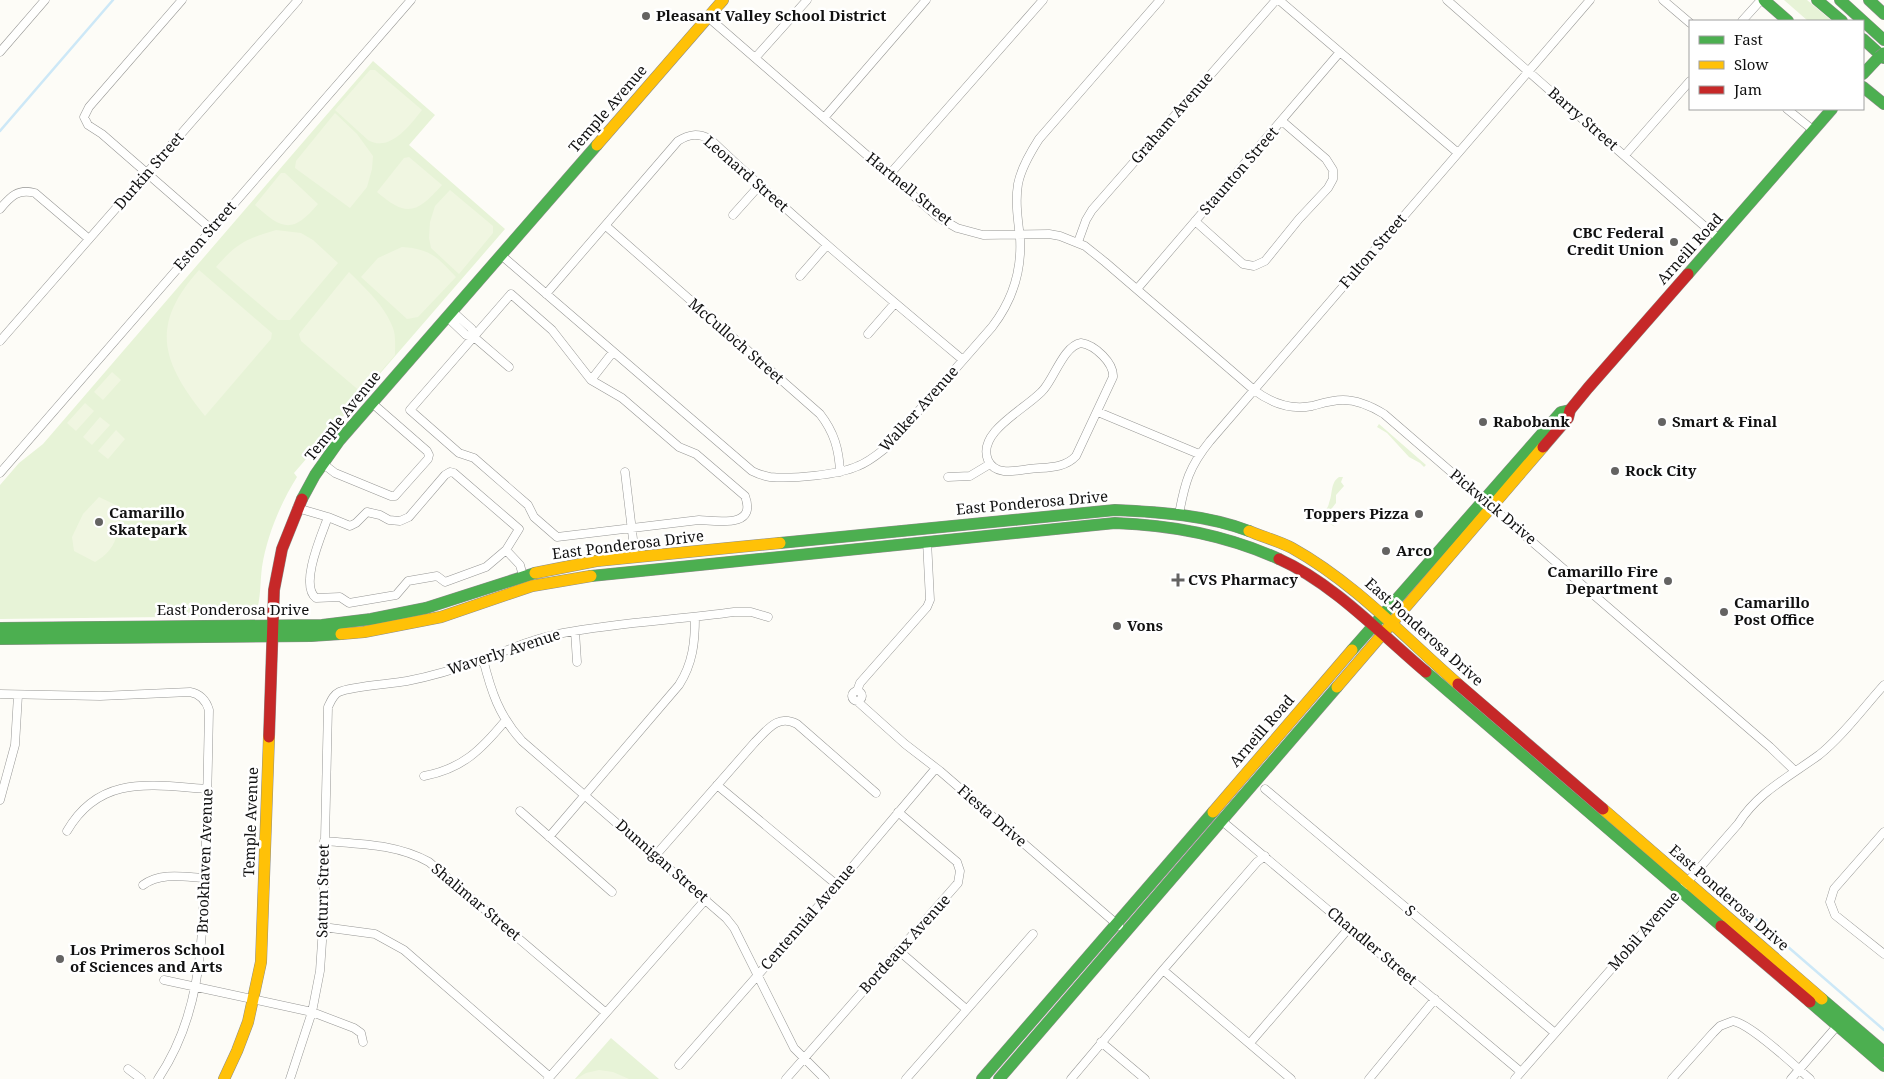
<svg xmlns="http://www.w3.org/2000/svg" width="1884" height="1079" viewBox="0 0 1884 1079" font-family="'Noto Serif',serif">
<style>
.green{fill:#e7f3d7}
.pitch{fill:#f0f6e1}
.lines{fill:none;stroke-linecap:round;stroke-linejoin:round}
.stream{stroke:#cde8f7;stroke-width:2.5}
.street-casing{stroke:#979795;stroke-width:9}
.fast-casing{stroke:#8e8d8b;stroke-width:12}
.slow-casing{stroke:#8e8d8b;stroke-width:12}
.jam-casing{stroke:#8e8d8b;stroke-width:12}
.street{stroke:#fffffe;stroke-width:8}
.fast{stroke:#4caf50;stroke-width:11}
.slow{stroke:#ffc107;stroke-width:11}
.jam{stroke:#c62828;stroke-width:11}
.fast-bridge-casing{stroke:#8e8d8b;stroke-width:12;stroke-linecap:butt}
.fast-bridge{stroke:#4caf50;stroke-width:11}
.poi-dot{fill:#646362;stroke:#fff;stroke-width:2}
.labels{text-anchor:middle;stroke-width:5;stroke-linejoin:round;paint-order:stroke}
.poi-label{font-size:15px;font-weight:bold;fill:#111;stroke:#fff;text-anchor:start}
.street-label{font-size:15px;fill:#111;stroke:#fff}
</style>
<rect width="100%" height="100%" fill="#fdfcf7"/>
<!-- green -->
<path class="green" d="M1784 0H1807L1832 21H1808Z
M373 61 435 115 409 145 505 229 294 473 297 477C280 504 267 536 262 567 260 582 261 599 256 613L247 616 0 619V485L19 463 43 444Z
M1379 424 1426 465 1424 467 1420 463 1409 457 1387 433 1377 427Z
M1339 477H1343L1341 482 1344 486 1336 495V503L1325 517 1335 527 1319 517C1323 513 1328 509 1329 503 1333 494 1330 483 1339 477Z
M611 1038 659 1079H575Z"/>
<!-- pitch -->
<path class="pitch" d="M370 70H375L422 110C410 125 390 153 368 140L335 110Z
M335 113 357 134 373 156 372 169 367 187 350 208 295 168 296 161Z
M409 157 442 185C417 213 407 218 377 192L404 158Z
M281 173H285L318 204C293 234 282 230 255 205Z
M450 190 493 226V233L459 274 431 248 429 238 430 222 435 206Z
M276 230 301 233 313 240 338 263 290 320H278L216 267C237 243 246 239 276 230Z
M402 247C431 249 437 257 456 277L418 317 407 319 361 277 378 258Z
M199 270 272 333 271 339 205 416C162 362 149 326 199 270Z
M349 272C365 288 385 306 393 328 396 336 395 347 395 355L362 393 301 341 299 334Z
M112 372 121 380 103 400 94 392Z
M85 403 94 411 76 431 67 423Z
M100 417 110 425 92 445 83 437Z
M116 430 125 439 108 459 98 451Z
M99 497 120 507C119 531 118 549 95 562L74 551 72 537 83 514Z
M599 1070 613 1072 629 1079H576L586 1073Z"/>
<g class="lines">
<!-- stream -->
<path class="stream" d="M0 131 113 0
M1706 879 1735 901 1884 1030"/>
<!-- street casing -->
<g class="street-casing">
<path id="street" d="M182 0 89 107 84 117 88 125 102 134 211 229
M1279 0 1458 153
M1447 0 1719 239
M1663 0 1690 23
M709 18 938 217 957 228 983 235 1049 234 1060 236 1085 246 1105 262 1254 390C1271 403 1291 410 1312 406 1323 403 1332 400 1343 400 1358 400 1371 406 1384 414L1770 747 1795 771
M1742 21 1761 0
M0 52 45 0
M756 57 807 0
M1787 109 1813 130
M824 118 926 0
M1625 155 1690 81
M889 175 1043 0
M0 209C10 197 18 188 35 193L89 239
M733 215 759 186
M1195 221 1243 264 1254 266 1265 261 1299 219 1328 188 1333 179V170L1326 159 1282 121
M606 226 820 414C834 432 839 449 840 472
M1078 242 1086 220 1092 210 1276 0
M501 255 752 471C758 474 764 476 770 477 793 479 838 475 858 466 869 462 878 454 887 447L992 327C1012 301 1022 271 1020 238 1018 220 1015 202 1018 184 1021 168 1030 153 1039 139L1160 0
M800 276 827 245
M1137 289 1340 52
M511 294 552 330 591 380 622 398 679 447 696 454 745 496C757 528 719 521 699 520L557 537 534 517 528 505 474 458 459 453 410 410Z
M546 294 678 141C689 134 698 133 710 139 791 216 877 288 963 360
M452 311 472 329 474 337
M447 317 466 335 474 337 509 367
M868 334 895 303
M0 341 298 0
M1081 343C1095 345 1114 363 1113 377L1076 456C1064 469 1046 467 1029 469 1015 471 995 476 988 460 976 431 1030 407 1044 389 1055 376 1064 346 1081 343Z
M591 380 613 352
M1098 412 1199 454
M322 463 335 473 391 496H395L428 459 429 455 427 451 372 403
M625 472 635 556
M0 473 411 0
M948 477 970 476 990 464
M297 508 328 517 350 526 356 523 367 512 380 515 389 520 400 521 409 517 445 475 450 472 454 473 519 529 506 550 486 567 445 582 437 576 408 581 396 595 349 603 340 597 316 598C299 585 322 534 328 517
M1179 514C1185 482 1189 467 1210 441L1590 0
M506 550 520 565 523 576
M575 631 577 662
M483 659C491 691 499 716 522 741L726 918 734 928 794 1048 825 1079
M857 691 860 683 927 607 930 600 927 541
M852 696a5 5 0 1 1 10 0a5 5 0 1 1-10 0Z
M0 694 100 696 190 692C200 694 206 700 209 710 208 762 207 814 205 866 202 942 202 1014 158 1079
M857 701 905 744 940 771 1119 926
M424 776C462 769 481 750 505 721
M717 785 837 885
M1265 789 1555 1033
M0 800 15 745 18 695
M520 811 612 892
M1222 821 1521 1072
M67 831C100 774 151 785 208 789
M1884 832 1834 889 1830 902 1835 915 1884 954
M549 837 679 685C693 663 695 642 695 617
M324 841C360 844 397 844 429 862L606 1013
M655 856 755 742C768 729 778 714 797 724L876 793
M143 885C161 872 184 877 205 878
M323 927 375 934 404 950 550 1077
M898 950 966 1009
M1163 970 1291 1079
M164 980 312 1012 354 1028 361 1033 363 1042
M1101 1042 1145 1079
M1250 1043 1350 927
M679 1065 837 885 936 768
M128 1069 141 1079
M290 1079 312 1012 320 971 323 927 328 707C331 701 333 695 339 692 351 686 391 684 407 681 433 676 459 668 484 659 510 649 536 638 563 633 620 622 677 620 734 612H751L768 617
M548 1079 706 899
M786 1079 958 883 960 871 957 862 898 812
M906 1079 1033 934
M1071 1079 1163 970 1257 862 1265 856
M1369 1079 1435 999
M1515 1079 1738 824C1758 792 1789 777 1819 755 1842 737 1864 707 1884 685
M1672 1079 1713 1033 1720 1026 1733 1021C1751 1024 1795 1066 1810 1079
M1791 1079 1837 1026"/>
</g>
<!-- fast casing -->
<g class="fast-casing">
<path id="fast" d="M1764 0 1788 21
M1817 0 1842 21
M1840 0 1884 40
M1869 0 1884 14
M1863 39 1884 58
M1863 74 1879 57
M1863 87 1884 104
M1688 274 1832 109
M302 499 315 475 339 441 597 145
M780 543 1115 510C1160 512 1207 515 1249 531
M591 576 1115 523C1173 525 1226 535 1279 559
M0 628 322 625 371 619 426 608 535 573
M0 639 311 636 341 634
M1352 650 1561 412 1570 410
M1426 672 1721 926
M1822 999 1884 1052
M1810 1002 1884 1066
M982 1079 1213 812
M999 1079 1337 687"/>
</g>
<!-- slow casing -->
<g class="slow-casing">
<path id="slow" d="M597 145 723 0
M1249 531C1263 537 1279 541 1292 548 1355 583 1404 637 1458 684
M535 573 596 561 780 543
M341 634 364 632 441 617 532 586 591 576
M1337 687 1543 447
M1603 809 1822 999
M1213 812 1352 650
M224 1079 237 1051 248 1022 261 962 269 737"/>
</g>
<!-- jam casing -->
<g class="jam-casing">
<path id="jam" d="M1543 447 1568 418 1570 410 1588 388 1688 274
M1279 559C1333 583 1381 634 1426 672
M1458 684 1603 809
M269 737 274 590 282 549 302 499
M1721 926 1810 1002"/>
</g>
<!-- street -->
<use href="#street" class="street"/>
<!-- fast -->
<use href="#fast" class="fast"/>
<!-- slow -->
<use href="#slow" class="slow"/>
<!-- jam -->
<use href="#jam" class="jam"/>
<!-- fast-bridge casing -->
<g class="fast-bridge-casing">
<path id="fast-bridge" d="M1879 57 1884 53"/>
</g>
<!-- fast-bridge -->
<use href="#fast-bridge" class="fast-bridge"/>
</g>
<!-- markers -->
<g class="poi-dot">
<circle cx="646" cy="16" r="5"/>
<circle cx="1674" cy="242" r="5"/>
<circle cx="1483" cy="422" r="5"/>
<circle cx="1662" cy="422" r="5"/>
<circle cx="1615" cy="471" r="5"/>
<circle cx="1419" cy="514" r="5"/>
<circle cx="99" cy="522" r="5"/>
<circle cx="1386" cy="551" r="5"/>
<path d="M1175.5 572.5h5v5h5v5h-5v5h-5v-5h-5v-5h5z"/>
<circle cx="1668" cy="581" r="5"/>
<circle cx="1724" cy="612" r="5"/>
<circle cx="1117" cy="626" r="5"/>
<circle cx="60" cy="959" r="5"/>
</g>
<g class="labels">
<!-- poi labels -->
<g class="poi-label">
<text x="656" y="21">Pleasant Valley School District</text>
<text x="1664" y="238" text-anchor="end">CBC Federal<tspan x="1664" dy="17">Credit Union</tspan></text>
<text x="1493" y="427">Rabobank</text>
<text x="1672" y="427">Smart &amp; Final</text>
<text x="1625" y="476">Rock City</text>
<text x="109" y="518">Camarillo<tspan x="109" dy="17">Skatepark</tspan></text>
<text x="1409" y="519" text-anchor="end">Toppers Pizza</text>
<text x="1396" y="556">Arco</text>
<text x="1658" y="577" text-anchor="end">Camarillo Fire<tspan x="1658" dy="17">Department</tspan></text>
<text x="1188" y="585">CVS Pharmacy</text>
<text x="1734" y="608">Camarillo<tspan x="1734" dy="17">Post Office</tspan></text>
<text x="1127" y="631">Vons</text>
<text x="70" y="955">Los Primeros School<tspan x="70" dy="17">of Sciences and Arts</tspan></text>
</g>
<!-- street labels -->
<g class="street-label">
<text transform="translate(608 109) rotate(-49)" y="5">Temple Avenue</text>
<text transform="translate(1172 118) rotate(-49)" y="5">Graham Avenue</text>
<text transform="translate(1583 119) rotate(41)" y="5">Barry Street</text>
<text transform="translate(149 171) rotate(-49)" y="5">Durkin Street</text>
<text transform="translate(1239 171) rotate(-49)" y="5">Staunton Street</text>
<text transform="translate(746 174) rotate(41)" y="5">Leonard Street</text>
<text transform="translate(909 189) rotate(39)" y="5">Hartnell Street</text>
<text transform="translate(205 236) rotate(-49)" y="5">Eston Street</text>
<text transform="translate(1690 249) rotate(-48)" y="5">Arneill Road</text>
<text transform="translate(1373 251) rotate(-49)" y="5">Fulton Street</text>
<text transform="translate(736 341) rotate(41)" y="5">McCulloch Street</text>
<text transform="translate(919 409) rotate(-48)" y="5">Walker Avenue</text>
<text transform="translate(343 416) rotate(-51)" y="5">Temple Avenue</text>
<text transform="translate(1032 503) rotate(-5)" y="5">East Ponderosa Drive</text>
<text transform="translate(1493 507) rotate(40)" y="5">Pickwick Drive</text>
<text transform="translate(628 545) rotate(-7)" y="5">East Ponderosa Drive</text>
<text x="233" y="615">East Ponderosa Drive</text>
<text transform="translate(1424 632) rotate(42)" y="5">East Ponderosa Drive</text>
<text transform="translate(504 652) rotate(-18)" y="5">Waverly Avenue</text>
<text transform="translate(1262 731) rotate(-49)" y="5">Arneill Road</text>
<text transform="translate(992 816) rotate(41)" y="5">Fiesta Drive</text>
<text transform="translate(251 822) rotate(-88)" y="5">Temple Avenue</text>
<text transform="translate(205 861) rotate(-88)" y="5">Brookhaven Avenue</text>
<text transform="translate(662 861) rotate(41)" y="5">Dunnigan Street</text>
<text transform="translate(323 891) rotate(-89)" y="5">Saturn Street</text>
<text transform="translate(1729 898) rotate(41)" y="5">East Ponderosa Drive</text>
<text transform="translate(476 902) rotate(40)" y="5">Shalimar Street</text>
<text transform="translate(1410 911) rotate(40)" y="5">S</text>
<text transform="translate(808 917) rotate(-49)" y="5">Centennial Avenue</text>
<text transform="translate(1644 931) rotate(-49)" y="5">Mobil Avenue</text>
<text transform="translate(905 944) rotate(-48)" y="5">Bordeaux Avenue</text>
<text transform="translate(1372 946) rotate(40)" y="5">Chandler Street</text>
</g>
</g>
<!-- legend -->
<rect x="1689" y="20" width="175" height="90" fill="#ffffff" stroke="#a0a0a0"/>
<rect x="1699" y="36" width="25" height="8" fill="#4caf50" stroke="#a0a0a0"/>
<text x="1734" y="45" font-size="15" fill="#111111">Fast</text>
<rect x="1699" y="61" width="25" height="8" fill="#ffc107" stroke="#a0a0a0"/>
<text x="1734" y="70" font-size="15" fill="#111111">Slow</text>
<rect x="1699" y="86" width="25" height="8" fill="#c62828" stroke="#a0a0a0"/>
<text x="1734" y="95" font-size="15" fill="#111111">Jam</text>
</svg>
